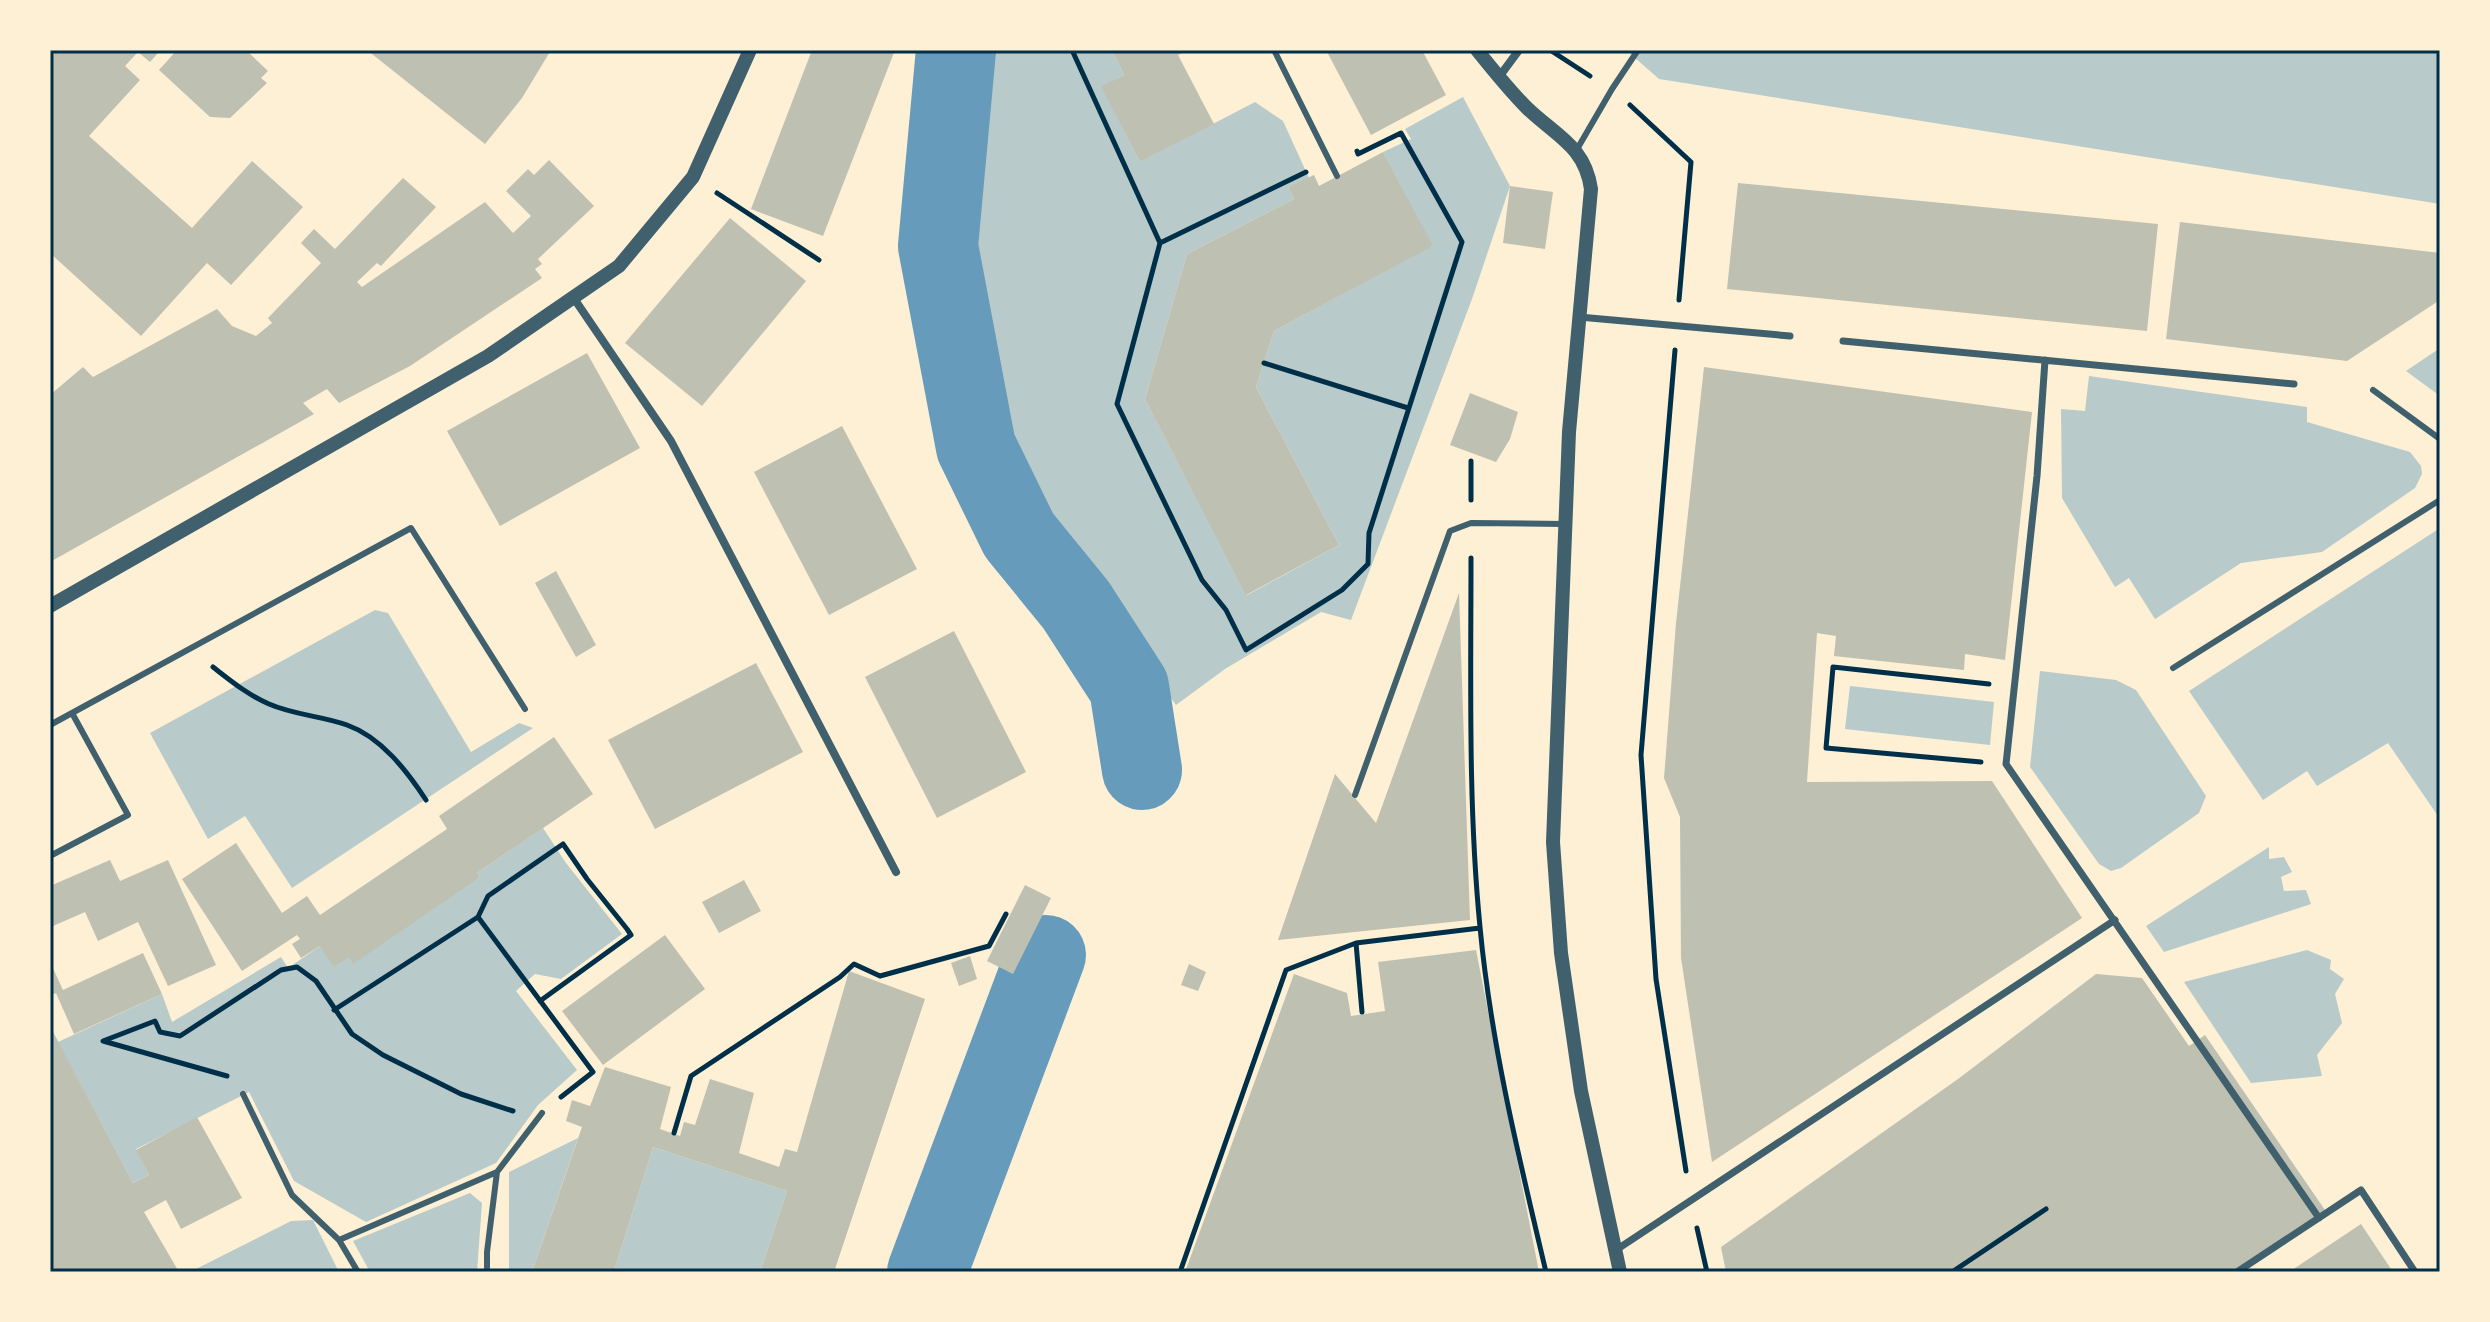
<svg xmlns="http://www.w3.org/2000/svg" width="2490" height="1322" viewBox="0 0 2490 1322" font-family="'Public Sans',sans-serif">
<style>
.green{fill:#b9caca}
.water{fill:#669bbc}
.lines{fill:none;stroke-linecap:round;stroke-linejoin:round}
.river{stroke:#669bbc;stroke-width:80}
.building{fill:#bec0b2}
.path{stroke:#003049;stroke-width:5}
.service{stroke:#3f606c;stroke-width:6}
.pedestrian{stroke:#3f606c;stroke-width:7}
.minor{stroke:#3f606c;stroke-width:8}
.tertiary{stroke:#3f606c;stroke-width:14}
.neatline{fill:none;stroke:#003049;stroke-width:3}
</style>
<rect width="100%" height="100%" fill="#fdf0d5"/>
<!-- green -->
<path class="green" d="M980 50H1112L1124 75 1102 86 1140 162 1255 102 1283 121 1309 178 1288 187 1294 199 1187 254 1145 399 1247 595 1339 545 1256 387 1274 331 1432 246 1383 152 1411 139 1405 129 1463 97 1510 186 1472 299 1351 620 1321 612 1225 669 1176 705 1071 560 978 377 970 306 960 247Z
M1626 50H2440V204L1659 79Z
M2440 348V396L2406 371Z
M2089 376 2307 407V422L2410 452 2421 466 2422 474 2415 488 2322 552 2241 563 2155 619 2129 578 2115 587 2062 498 2061 409 2085 411Z
M2440 528V819L2388 743 2317 786 2307 771 2263 800 2189 691Z
M375 610 388 613 471 752 519 723 533 728 292 888 245 816 208 839 150 733Z
M2040 671 2116 680 2136 690 2206 796 2199 813 2121 868 2111 871 2099 864 2030 767Z
M1850 686 1994 702 1990 745 1845 729Z
M543 828 566 863 622 934 561 979 535 974 516 991 577 1070 538 1105 496 1163 366 1222 294 1181 249 1092 136 1149 149 1175 133 1183 58 1042 162 994 172 1022 281 957 288 968 320 946 349 957 480 877 477 873Z
M2269 847V859L2284 857 2292 872 2281 877 2284 891 2306 890 2311 904 2164 952 2146 926Z
M2307 950 2331 960 2330 969 2344 979 2335 994 2342 1023 2317 1055 2322 1076 2251 1083 2184 982Z
M578 1138 532 1272H509V1172Z
M653 1147 787 1191 760 1272H627L615 1268Z
M470 1193 482 1203 477 1272H370L353 1241Z
M313 1220 339 1272H190L291 1221Z"/>
<!-- water -->
<path class="water" d="M931 50H980L965 183 913 137Z"/>
<g class="lines">
<!-- river -->
<path class="river" d="M956 50 938 246 976 447 1019 535 1076 605 1129 687 1142 770
M927 1272 1046 955"/>
</g>
<!-- building -->
<path class="building" d="M50 50H155L158 53 150 62 138 52 125 66 140 80 89 136 192 228 252 161 303 207 231 285 207 263 141 336 50 253Z
M177 50H246L268 71 261 78 267 83 230 118 210 117 159 70Z
M367 50H551L522 98 485 144Z
M812 50H895L823 236 751 209Z
M1112 50H1188L1178 55 1214 124 1140 162 1101 86 1124 75Z
M1326 50H1422L1446 95 1371 135Z
M1383 152 1433 246 1274 331 1256 387 1339 545 1246 595 1145 399 1187 254 1294 199 1288 187 1314 175 1319 186Z
M549 160 594 206 538 259 542 264 535 269 542 278 410 366 339 403 327 389 303 403 314 414 50 562V395L83 367 93 377 217 309 232 326 256 336 272 323 268 318 321 263 301 243 314 229 335 249 403 178 436 207 381 266 377 263 357 282 362 287 485 202 513 233 531 216 506 191 528 169 534 175Z
M1738 183 2158 224 2147 331 1727 289Z
M1510 186 1553 192 1545 249 1503 243Z
M730 218 806 281 702 406 625 343Z
M2180 222 2440 253V300L2347 361 2166 339Z
M587 353 640 448 500 526 447 431Z
M1704 367 2032 412 2005 660 1965 654 1964 670 1834 656 1836 636 1817 633 1807 782 1992 781 2082 918 1712 1162 1681 958 1680 817 1664 778 1676 623Z
M1470 393 1518 412 1510 439 1496 462 1450 445Z
M842 426 917 569 829 615 754 472Z
M556 571 596 645 576 657 535 583Z
M1459 593 1470 920 1278 940 1335 774 1376 823Z
M954 631 1026 772 937 818 865 677Z
M756 663 803 752 655 829 608 740Z
M554 737 593 794 477 873 480 877 353 964 349 957 334 967 320 946 301 958 292 944 300 939 297 935 242 971 182 879 236 843 282 913 307 896 320 915 447 829 439 816Z
M110 860 120 881 168 860 216 965 168 986 138 922 98 941 85 912 53 926 50 920V886Z
M744 880 761 911 719 933 702 902Z
M1025 885 1051 898 1013 974 987 961Z
M665 935 705 989 603 1065 562 1011Z
M1476 950 1539 1272H1185L1294 974 1347 993 1351 1016 1385 1011 1378 962Z
M143 953 162 994 74 1034 56 993 50 996V962L63 990Z
M970 956 977 979 959 986 951 963Z
M1189 964 1206 972 1198 991 1181 985Z
M849 971 925 999 834 1272H760L787 1191 653 1147 615 1268 625 1272H532L582 1127 566 1121 572 1100 590 1106 605 1067 671 1087 660 1129 680 1136 684 1122 695 1125 710 1079 754 1093 739 1153 779 1167 785 1149 797 1152Z
M2096 974 2142 978 2189 1046 2205 1035 2327 1213 2235 1272H1726L1721 1247 1958 1079Z
M50 1026 133 1183 149 1175 136 1150 197 1117 242 1198 181 1229 166 1200 144 1212 179 1272H50V1222L53 1220 50 1214Z
M2361 1224 2393 1272H2289Z"/>
<g class="lines">
<!-- path -->
<path class="path" d="M1072 50 1160 243
M1550 50 1590 76
M1630 105 1691 162 1679 300
M1306 172 1160 243 1117 404 1202 580 1226 610 1246 650 1342 590 1368 564 1369 533 1462 242 1401 133 1358 154 1357 151
M717 193 819 260
M1675 350 1641 755 1656 979 1686 1171
M1264 363 1408 408
M1471 500V461
M1471 558C1471 681 1468 805 1480 927 1491 1044 1519 1158 1546 1272
M213 667C231 681 248 695 269 704 294 715 322 716 347 725 381 737 407 771 426 800
M1981 762 1826 748 1833 667 1989 684
M478 917 488 896 563 844 587 879 627 929 631 935 540 1001
M1356 943 1362 1012
M334 1010 478 917 593 1072 561 1097
M227 1076 103 1041 155 1021 160 1032 180 1036 281 970 297 967 316 981 352 1034 383 1055 461 1094 513 1111
M674 1133 691 1076 840 977 854 964 880 976 989 946 1006 914
M1697 1228 1707 1272
M1180 1272 1286 970 1356 943 1480 928
M1952 1272 2046 1209"/>
<!-- service -->
<path class="service" d="M1274 50 1337 176
M1576 151 1612 89 1638 50
M2373 390 2440 439
M2173 668 2440 500
M50 725 411 528 525 709
M1355 795 1450 531 1471 523 1564 524
M50 856 128 815 72 713
M243 1094 292 1195 339 1240
M358 1272 339 1240 497 1172
M487 1272V1252L497 1172 542 1113"/>
<!-- pedestrian -->
<path class="pedestrian" d="M1579 317 1790 336
M1843 341 2294 384
M2045 360 2037 476 2006 764 2319 1218
M1616 1250 2115 920
M2237 1272 2361 1190 2415 1272"/>
<!-- minor -->
<path class="minor" d="M1499 77 1519 50
M573 297 671 441 896 872"/>
<!-- tertiary -->
<path class="tertiary" d="M1477 50C1493 70 1509 90 1527 108 1556 136 1585 146 1591 189L1569 432 1553 842 1561 953 1581 1091 1620 1272
M50 606 488 356 619 266 693 177 750 50"/>
</g>
<!-- border -->
<rect width="2490" height="1322" fill="none" stroke="#fdf0d5" stroke-width="104"/>
<rect x="52" y="52" width="2386" height="1218" class="neatline"/>
</svg>
